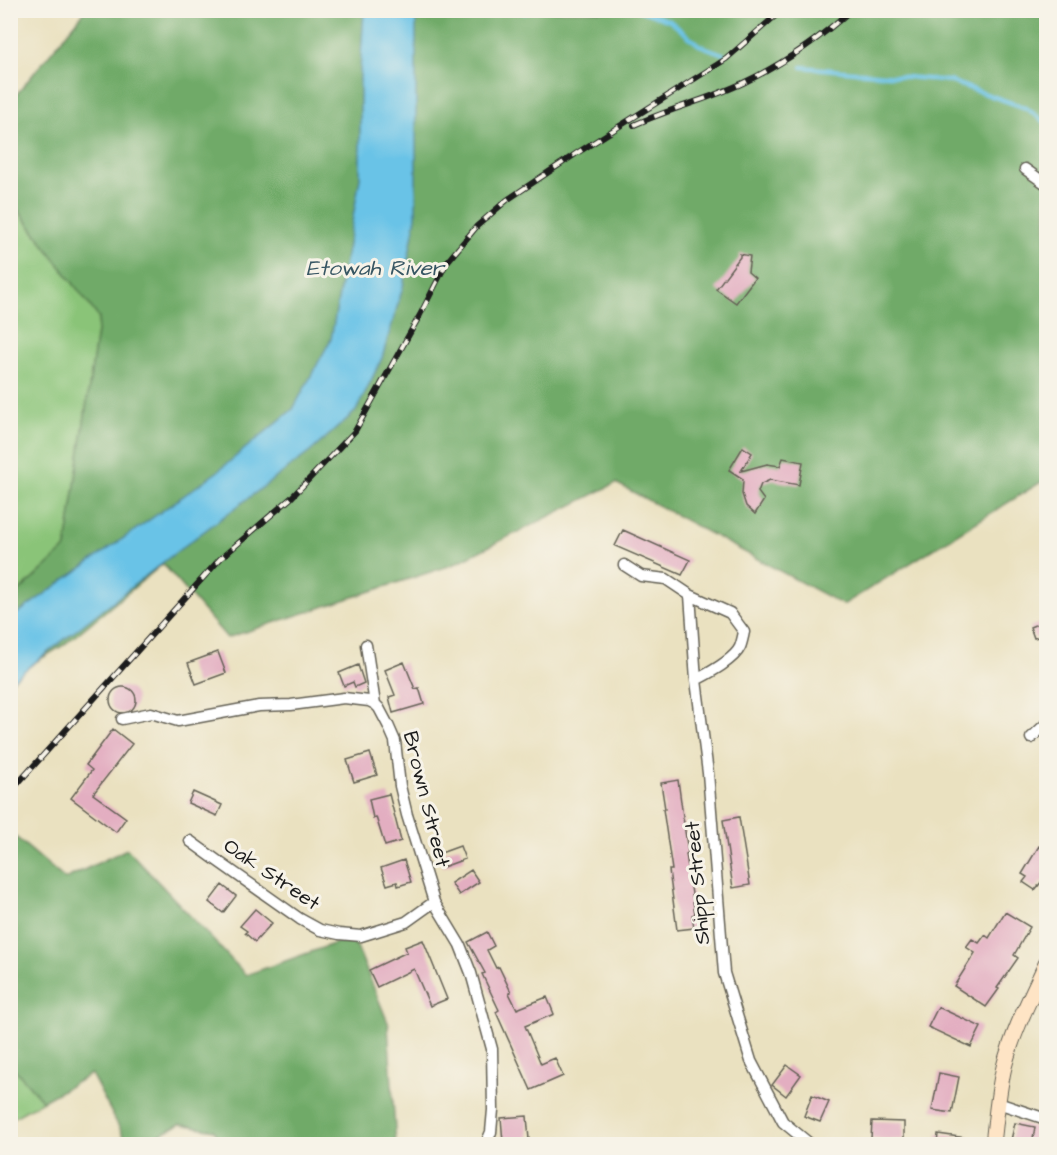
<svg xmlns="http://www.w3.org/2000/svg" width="1057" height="1155" viewBox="0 0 1057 1155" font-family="'Architects Daughter',sans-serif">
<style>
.green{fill:#8ac478;stroke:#53704a;stroke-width:1.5}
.forest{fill:#6faa68;stroke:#466342;stroke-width:1.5}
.water{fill:#69c3e7;stroke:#427082;stroke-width:1.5}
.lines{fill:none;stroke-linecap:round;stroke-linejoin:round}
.stream{stroke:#69c3e7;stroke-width:4}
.building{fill:#e3aec1}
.street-casing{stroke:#646155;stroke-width:13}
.secondary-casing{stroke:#646155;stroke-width:17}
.street{stroke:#fff;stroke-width:10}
.secondary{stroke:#fee4c5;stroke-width:15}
.rail-casing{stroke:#1c1c1c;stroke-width:6}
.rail{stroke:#f7f3e8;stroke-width:4;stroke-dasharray:11;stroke-linecap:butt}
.labels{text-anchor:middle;stroke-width:6;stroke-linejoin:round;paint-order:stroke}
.street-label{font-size:21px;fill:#1c1c1c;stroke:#f7f3e8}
.water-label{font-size:22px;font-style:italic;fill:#375663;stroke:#f7f3e8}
</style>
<rect width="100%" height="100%" fill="#f7f3e8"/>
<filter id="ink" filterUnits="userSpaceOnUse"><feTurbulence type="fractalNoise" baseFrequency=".0167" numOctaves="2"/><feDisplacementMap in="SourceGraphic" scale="12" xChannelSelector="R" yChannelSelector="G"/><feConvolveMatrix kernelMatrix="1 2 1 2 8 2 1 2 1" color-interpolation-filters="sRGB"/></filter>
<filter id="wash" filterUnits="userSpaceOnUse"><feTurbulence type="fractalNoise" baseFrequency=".008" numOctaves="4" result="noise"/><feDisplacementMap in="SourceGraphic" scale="24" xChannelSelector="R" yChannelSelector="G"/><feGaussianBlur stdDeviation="1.35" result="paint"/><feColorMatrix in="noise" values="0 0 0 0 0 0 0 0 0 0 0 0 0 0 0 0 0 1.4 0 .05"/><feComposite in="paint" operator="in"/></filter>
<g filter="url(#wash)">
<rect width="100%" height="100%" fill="#eae1c0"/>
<!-- green -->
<path class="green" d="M10 200 99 317 66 548 11 599Z
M11 1065 43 1101 11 1119H10Z"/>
<!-- forest -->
<path class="forest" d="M85 11H1046V479L843 605 616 483 452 565 227 638 163 564 64 645 24 669 11 682V599L66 548 99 318 11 200V101Z
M11 833 65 879 127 849 246 975 353 937 389 1025 388 1026 396 1144H222L214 1130 180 1124 142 1144H128L91 1074 43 1101 11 1065Z"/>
<!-- water -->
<path class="water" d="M364 11H416V217L403 287 382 358 356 411 310 452 175 553 11 681V618L217 472 293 409 331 339 360 178V71Z"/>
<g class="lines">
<!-- stream -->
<path class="stream" d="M518 10 525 13 531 10
M639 10 670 21 699 45 723 54
M802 67 949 81 1026 108 1046 123
M10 534 16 554 10 566"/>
</g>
<g id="blocks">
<!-- building -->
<path class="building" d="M740 254 750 256 748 272 755 278 736 303 716 289 740 257Z
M743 447 752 453 741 471 767 464 780 466 783 458 803 462 799 485 770 480 761 484 758 492 764 500 755 514 746 506 742 494 743 479 729 470Z
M623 530 690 560 682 575 615 546Z
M1047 620V656H1046L1038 637 1034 638 1030 627Z
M218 652 226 673 196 684 188 663Z
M404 662 415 689 419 688 424 704 393 713 389 697 395 695 385 670Z
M358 665 364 683 355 687 353 682 344 686 339 673Z
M110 700a13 13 0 1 1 26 0a13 13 0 1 1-26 0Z
M113 729 132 744 93 794 126 818 116 832 71 798 92 770 86 765Z
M370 753 377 775 354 782 347 760Z
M678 780 688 853 686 854 695 914 692 915 694 928 677 930 669 870H672L663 809H665L661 783Z
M193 792 222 805 217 816 188 803Z
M389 794 401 841 385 846 376 817 373 818 369 799Z
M739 817 750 885 733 888 723 820Z
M460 846 465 859 443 867 438 854Z
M1039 846 1047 851V884L1042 881 1035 890 1023 882 1027 877 1022 874Z
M404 860 411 882 398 886 397 882 387 885 381 868Z
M471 870 479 882 459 895 451 883Z
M222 885 236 896 223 913 209 902Z
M255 909 272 923 255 942 245 933 247 931 240 926Z
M1005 912 1030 927 1014 955 1018 958 997 988 999 989 986 1007 954 986 975 953 966 947 972 939 979 943 985 935 989 938Z
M487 932 494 946 487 950 496 968 499 967 511 992 509 993 517 1009 547 997 554 1014 525 1026 541 1064 555 1058 563 1076 531 1090 496 1012 499 1010 482 974 485 973 468 942Z
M423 940 447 999 430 1006 414 969 377 987 369 970 407 952 405 947Z
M938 1007 981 1027 971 1047 928 1027Z
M787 1065 801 1075 786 1096 772 1085Z
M939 1073 959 1077 952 1113 932 1110Z
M812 1095 829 1102 820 1122 804 1116Z
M527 1116 529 1140 503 1142 501 1118Z
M872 1121 904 1122V1140L871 1139Z
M1015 1123 1035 1127 1032 1144 1011 1140Z
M938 1134 973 1139 972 1144H937Z"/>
</g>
</g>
<g filter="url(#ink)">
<use href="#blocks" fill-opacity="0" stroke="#646155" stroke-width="1.5"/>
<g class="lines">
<!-- street casing -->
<g class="street-casing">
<path id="street" d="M1025 169 1046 184
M624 565 641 576 666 579 690 595 730 613 744 632C743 636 742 642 740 647 734 660 709 673 696 680
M690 595 696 680 708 773 724 973 751 1061 783 1122 810 1144
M366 645 375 704 379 708 388 725 395 741 400 786 407 815 434 902 460 945 471 973 492 1049 493 1110 491 1132 486 1144
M122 719 151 713 178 721 259 706 291 705 344 698 369 701 375 704
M1031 738 1046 724
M190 841 219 862 300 919 320 930 339 934 361 936 406 922 434 902
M998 1103 1046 1119"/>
</g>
<!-- secondary casing -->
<g class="secondary-casing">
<path id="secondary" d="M993 1144C996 1119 998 1092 1004 1067 1013 1031 1031 997 1046 964"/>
</g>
<!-- street -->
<use href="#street" class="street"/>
<!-- secondary -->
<use href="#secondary" class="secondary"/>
<!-- rail casing -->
<g class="rail-casing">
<path id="rail" d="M634 125C669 109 707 100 743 83 783 64 818 40 851 10
M10 792 220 559 291 498 355 431 420 315 447 262 477 226 507 200 577 153 726 59 782 10"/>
</g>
<!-- rail -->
<use href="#rail" class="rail"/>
</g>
</g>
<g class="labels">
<!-- street labels -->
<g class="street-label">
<text transform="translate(427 799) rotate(76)" y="7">Brown Street</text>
<text transform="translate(272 874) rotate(34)" y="7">Oak Street</text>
<text transform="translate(697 883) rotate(-95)" y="7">Shipp Street</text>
</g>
<!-- water labels -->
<g class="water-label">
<text x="375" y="275">Etowah River</text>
</g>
</g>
<!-- margin -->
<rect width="1057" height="1155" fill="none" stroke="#f7f3e8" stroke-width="36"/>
</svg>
